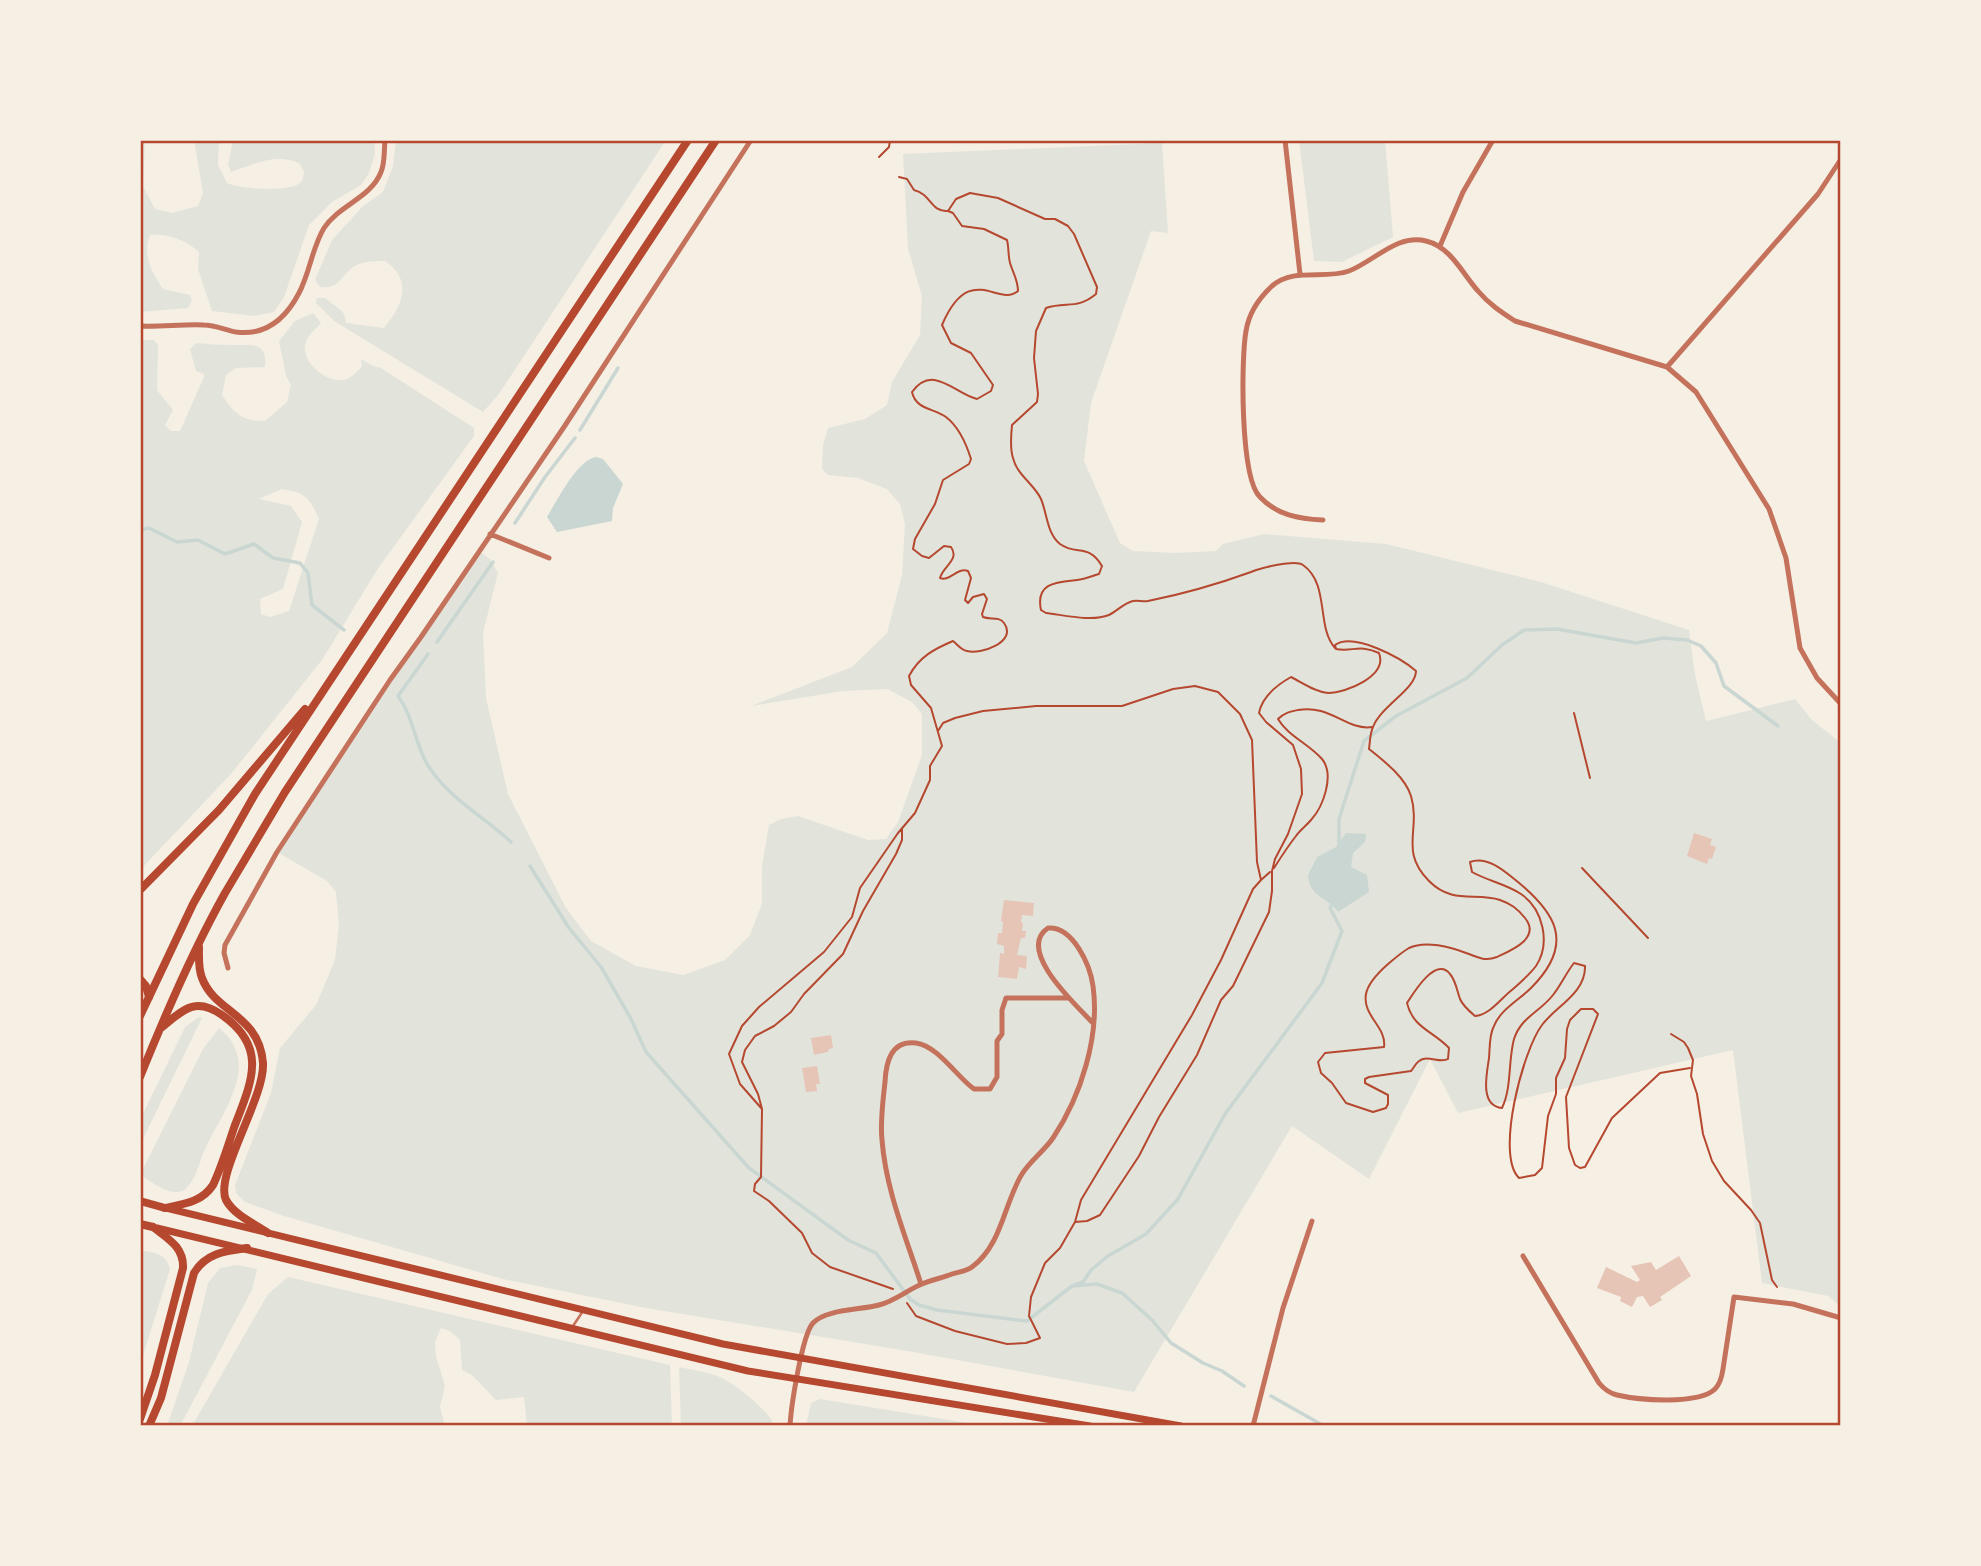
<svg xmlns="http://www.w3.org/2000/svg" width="1981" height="1566" viewBox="0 0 1981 1566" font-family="'Noto Serif',serif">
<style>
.green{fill:#e2e4dc;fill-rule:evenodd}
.water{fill:#c9d6d2}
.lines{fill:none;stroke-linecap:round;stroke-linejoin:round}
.stream{stroke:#c9d6d2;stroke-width:3.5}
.building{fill:#e6c5b7}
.path{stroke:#b5482f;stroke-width:2}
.service{stroke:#c5725c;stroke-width:2.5}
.minor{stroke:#c5725c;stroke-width:5}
.secondary{stroke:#b5482f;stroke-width:7}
.primary{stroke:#b5482f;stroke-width:8}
.trunk{stroke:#b5482f;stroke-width:8}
.neatline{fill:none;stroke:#b5482f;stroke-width:2.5}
</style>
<rect width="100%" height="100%" fill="#f6efe4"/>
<!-- green -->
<path class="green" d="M140 140H145L143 186 155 209 172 213 198 206 203 193 194 140H219L218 165 227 183C239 189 291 193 301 182 303 180 304 174 304 171L299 163C276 153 254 164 231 172L228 164 233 140H374L375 154 369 173 361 185 332 202 309 225 284 297 274 312 254 316 212 311 198 269 199 252C186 240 168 233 150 235 142 254 152 273 163 289L190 295 192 300 188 308 140 312Z
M396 140H666L499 394 483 412 334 321 316 303 317 298H325C335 307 346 309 346 323L384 328C402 306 414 281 385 261 376 261 365 261 357 265 341 272 342 290 320 287L315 280 332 240 363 206 383 192 393 166Z
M1299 140H1385L1393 237 1342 262 1314 261Z
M1162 143 1168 233 1151 231 1091 403 1084 461 1120 543 1133 551 1175 553 1216 551 1223 544 1264 534 1386 544 1541 582 1689 630 1695 675 1706 721 1795 699 1812 720 1841 743V1307L1828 1296 1762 1283 1733 1050 1458 1113 1430 1059 1369 1179 1292 1126 1134 1392 913 1352 646 1308 503 1279 284 1216 245 1202 236 1193 235 1185 271 1093 280 1048 316 1005 335 960 339 925 336 892 327 881 277 852 479 551 490 559 498 573 483 633 486 698 508 794 566 908 591 941 636 966 683 975 725 960 750 935 762 904V866L769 825 781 819 798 816 868 840 886 839 898 822 922 755V714L912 702 887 689 843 691 751 706 852 667 887 633 902 575 905 524 900 504 887 489 858 478 828 475 822 469 823 445 828 428 865 419 887 405 892 382 920 335 922 296 908 249 903 154Z
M313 313 321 323C315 330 306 336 305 346 302 364 332 388 349 378 353 376 358 370 362 367L361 359 373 366 381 368 474 428V436L377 570 322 660 231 774 140 870V340H154L158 345 157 390 173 410 165 425 171 431H180L204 377V374L196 371 190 349 196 343C208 344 219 345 231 345 248 346 268 339 265 367L236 368 226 375 222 395C234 413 241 421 265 421L287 402 291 385 286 376 279 341 295 321ZM282 489C306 493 309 497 319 519L289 611 270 617 261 614 260 599 283 589 302 522 291 506 259 499Z
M199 1017 202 1018 140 1145V1120L185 1027Z
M219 1028C262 1062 224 1110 206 1147 199 1161 197 1180 184 1190 171 1198 151 1181 140 1175L203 1049Z
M140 1250C155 1253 166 1253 170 1269L140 1365Z
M237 1265 257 1269 252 1290 180 1426H167L189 1362 208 1283 220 1268Z
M288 1277 670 1365 672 1426H527L524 1397 496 1400 472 1375 462 1370 460 1340 450 1331 441 1328 435 1342 436 1356 445 1386 440 1407 445 1426H192L268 1294Z
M679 1367C692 1370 710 1372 722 1378 736 1385 770 1411 774 1426H681Z
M820 1399 986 1426H806L811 1403Z"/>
<!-- water -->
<path class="water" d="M596 457 603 459 623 484 613 508 612 521 557 532 547 517C557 501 577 460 596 457Z
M1346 833 1366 834 1365 842 1353 853 1351 867 1367 875 1369 892 1338 912C1328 897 1309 897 1308 875L1317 857 1336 847Z"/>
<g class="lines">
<!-- stream -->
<path class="stream" d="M580 430 618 368
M515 523 545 477 575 438
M140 530 149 528 177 542 198 540 225 554 254 544 273 558 300 563 308 573 312 605 344 630
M437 642 493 562
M428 654 398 696C413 716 414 740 426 762 445 796 483 816 511 842
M1339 846V819L1364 741 1396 716 1467 678 1502 645 1524 630 1557 629 1636 643 1663 638 1687 640 1701 646 1716 663 1724 686 1778 726
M530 866 569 928 601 967 630 1017 646 1052 749 1168 848 1240 876 1253 910 1299 919 1305 937 1310 1027 1321 1072 1286 1097 1284 1122 1293 1152 1320 1171 1343 1203 1363 1222 1371 1244 1386
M1072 1286 1083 1282 1091 1270 1108 1256 1146 1234 1178 1199 1225 1114 1322 983 1342 931 1330 908 1333 902
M1271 1396 1324 1426"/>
</g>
<!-- building -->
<path class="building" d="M1694 833 1712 839 1710 845 1716 847 1712 859 1709 858 1707 864 1687 856Z
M1004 900 1034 903 1033 916 1022 915 1021 922 1023 923 1022 931H1026L1025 938H1021L1017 955 1027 956 1026 969 1019 967 1017 979 998 977 1000 953 1004 954V946L997 944 998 933H1002L1003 922 1001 921Z
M831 1035 833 1048 829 1049 828 1052 814 1055 811 1038Z
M817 1066 820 1084H816L817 1091 806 1092 802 1068Z
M1679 1256 1691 1276 1660 1297 1662 1300 1650 1307 1643 1296 1637 1297 1632 1307 1620 1301 1621 1297 1597 1288 1606 1267 1637 1282 1640 1280 1631 1266 1651 1262 1656 1270Z"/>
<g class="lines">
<!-- path -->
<path class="path" d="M879 157 889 147 890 140
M899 177 907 179 914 190C931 194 931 212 947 211
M1574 713 1590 778
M1274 868C1281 857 1288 846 1296 836 1300 830 1306 826 1311 820 1323 807 1335 775 1322 759 1309 744 1288 736 1278 719 1284 713 1289 712 1298 710 1330 704 1347 731 1372 727
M1582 868 1648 938
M1261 880 1270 872
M1671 1034 1684 1042 1688 1048 1693 1060 1691 1076 1697 1094 1703 1134 1712 1161 1724 1181 1751 1210 1760 1223 1772 1280 1777 1287
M762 1109 740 1084 729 1054 742 1026 759 1007 824 952 852 917 860 888 898 833 915 813 930 780V766L942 746 931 708 911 685 909 676C919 657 934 649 953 641 958 645 961 650 967 651 980 655 1018 642 1004 623 999 616 990 620 983 617L982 614 987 599 984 594 973 597 968 603 965 600 971 578 968 571C957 567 950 582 940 578 943 566 960 560 951 547L944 546 929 558 922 556 913 549 915 539 935 504 943 480 969 464 971 459C966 443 959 427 946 417 934 408 916 410 912 392 933 363 955 394 977 399L991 391 993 385 971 353 951 343 942 325C970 260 998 308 1018 291 1018 280 1013 273 1010 263 1008 256 1009 248 1007 240L984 229 962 226 953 213 948 211 956 199 970 193 998 198 1045 219H1055L1068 226 1074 234 1097 287 1096 294C1077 310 1066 301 1046 308L1036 331 1034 358 1038 394 1037 402 1012 425C1011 435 1010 449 1013 458 1017 475 1034 484 1041 499 1047 513 1047 534 1060 544 1077 556 1088 543 1102 566L1099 574C1092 576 1085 579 1077 580 1058 582 1035 582 1041 610L1046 613C1064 615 1091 622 1109 615 1117 611 1124 603 1133 601 1138 600 1143 602 1148 601 1183 594 1218 584 1251 572 1261 568 1295 559 1303 565 1330 584 1316 627 1335 648
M1075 1222 1087 1221 1100 1215 1139 1156 1159 1117 1197 1055 1221 1000 1233 986 1269 912 1272 891V871L1275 859 1288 834 1302 794 1301 769 1293 745 1266 722 1259 713C1262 696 1277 685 1291 677 1303 683 1315 692 1328 693 1346 693 1388 676 1379 653 1359 644 1353 652 1336 649L1335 645C1354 632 1401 658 1416 671 1416 689 1381 706 1373 727 1370 733 1370 742 1369 749 1384 761 1405 777 1411 796 1421 830 1399 851 1429 881 1453 905 1475 892 1500 900 1511 904 1517 908 1525 918 1541 938 1512 950 1497 957 1484 962 1478 957 1466 953 1451 947 1425 940 1409 948 1402 952 1394 959 1388 964 1379 972 1368 983 1366 994 1362 1016 1387 1027 1384 1047L1325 1053 1318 1062 1321 1073 1332 1083 1346 1103 1373 1112 1386 1108 1388 1104V1095L1365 1083V1079L1369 1077 1411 1071C1414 1068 1415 1064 1419 1061 1427 1054 1440 1064 1448 1059L1449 1048C1433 1031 1413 1028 1407 1003 1414 992 1436 956 1450 974 1456 981 1457 991 1460 999 1463 1006 1469 1011 1475 1016 1490 1015 1501 998 1513 989 1521 982 1530 974 1536 966 1551 943 1543 909 1521 894 1506 884 1488 881 1472 872L1470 862C1486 856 1502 869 1513 878 1556 912 1576 943 1531 988 1519 1000 1500 1010 1494 1026 1489 1035 1490 1047 1489 1058 1487 1073 1479 1106 1502 1108 1512 1087 1508 1061 1514 1039 1521 1017 1540 1012 1553 995 1561 985 1566 973 1574 963L1585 966C1586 993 1555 1007 1542 1025 1523 1050 1495 1155 1519 1178L1535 1175 1542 1168 1548 1116 1556 1094V1078L1565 1058 1567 1029 1570 1020 1581 1009H1593L1598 1014 1566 1097 1569 1148 1575 1165 1580 1168 1585 1167 1612 1118 1660 1073 1690 1068
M893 1289 830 1267 812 1253 802 1233 769 1201 754 1191 755 1184 761 1177 762 1109 758 1094 742 1062 745 1050 755 1036 774 1026 791 1012 804 994 843 954 863 911 896 854 902 840V828
M907 1303 916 1316 955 1331 1007 1344 1026 1343 1040 1338 1029 1316 1031 1297 1045 1263 1060 1248 1075 1222 1081 1200 1192 1015 1221 960 1253 889 1261 880 1257 862 1252 740 1240 714 1218 692 1195 686 1173 689 1122 706H1036L983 711 955 718 943 723 938 731"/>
<!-- service -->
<path class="service" d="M573 1326 583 1311"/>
<!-- minor -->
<path class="minor" d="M1285 140 1300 274
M1440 246 1463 192 1493 140
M140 326C161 327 183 324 204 325 215 325 225 330 236 332 266 336 286 318 299 293 310 272 312 248 324 228 339 205 371 198 381 172 385 163 384 150 385 140
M1667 367 1818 194 1841 159
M1323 520C1299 519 1277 515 1260 497 1240 478 1241 359 1246 331 1249 312 1259 298 1272 286 1294 267 1324 280 1349 271 1373 262 1398 233 1426 241 1451 247 1462 273 1478 291 1489 304 1501 312 1515 321L1667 367 1696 392 1769 509 1786 558 1800 648 1817 678 1841 704
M490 534 549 558
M228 968 224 953 225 945 277 852 390 680 421 637 564 427 751 140
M1523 1256 1599 1383C1604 1389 1609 1393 1617 1395 1638 1400 1699 1405 1715 1389 1720 1384 1722 1376 1723 1369L1734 1297 1793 1304 1841 1318
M921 1284C906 1237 886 1191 882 1140 880 1121 883 1101 885 1082 886 1062 891 1040 916 1043 938 1046 957 1077 974 1089H990L997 1077V1041L1002 1034V1010L1006 998H1068
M790 1426C791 1407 802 1335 813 1323 826 1309 861 1310 879 1305 895 1301 907 1290 922 1284 931 1280 942 1278 952 1274 958 1272 967 1271 972 1267 1002 1245 1004 1203 1022 1174 1030 1161 1044 1151 1053 1138 1081 1096 1100 1036 1093 986 1090 965 1073 926 1048 928 1015 950 1077 1006 1093 1023
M1253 1426 1283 1308 1312 1221"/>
<!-- secondary -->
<path class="secondary" d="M166 1208 723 1344 1181 1426
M157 1228 748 1371 1090 1426"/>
<!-- primary -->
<path class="primary" d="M140 1201 165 1208
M140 1224 153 1227"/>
<!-- trunk -->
<path class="trunk" d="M140 890 219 810 305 709
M199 947C199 957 198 968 202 978 215 1013 259 1014 263 1063 265 1098 214 1175 226 1200 234 1215 255 1224 268 1233
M140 979 146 986 149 997
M140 1016 193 904 255 794 688 140
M161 1028C183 1010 195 996 222 1015 268 1047 252 1081 235 1125 228 1145 222 1166 213 1185 202 1202 184 1204 165 1208
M140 1077C165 1015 192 952 225 893 245 859 265 826 285 792L716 140
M140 1419 155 1375 183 1268C184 1247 168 1239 153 1227
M149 1426 161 1398 194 1273C206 1253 225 1251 247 1248"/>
</g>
<!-- border -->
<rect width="1981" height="1566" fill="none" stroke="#f6efe4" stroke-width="284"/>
<rect x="142" y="142" width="1697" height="1282" class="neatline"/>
</svg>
